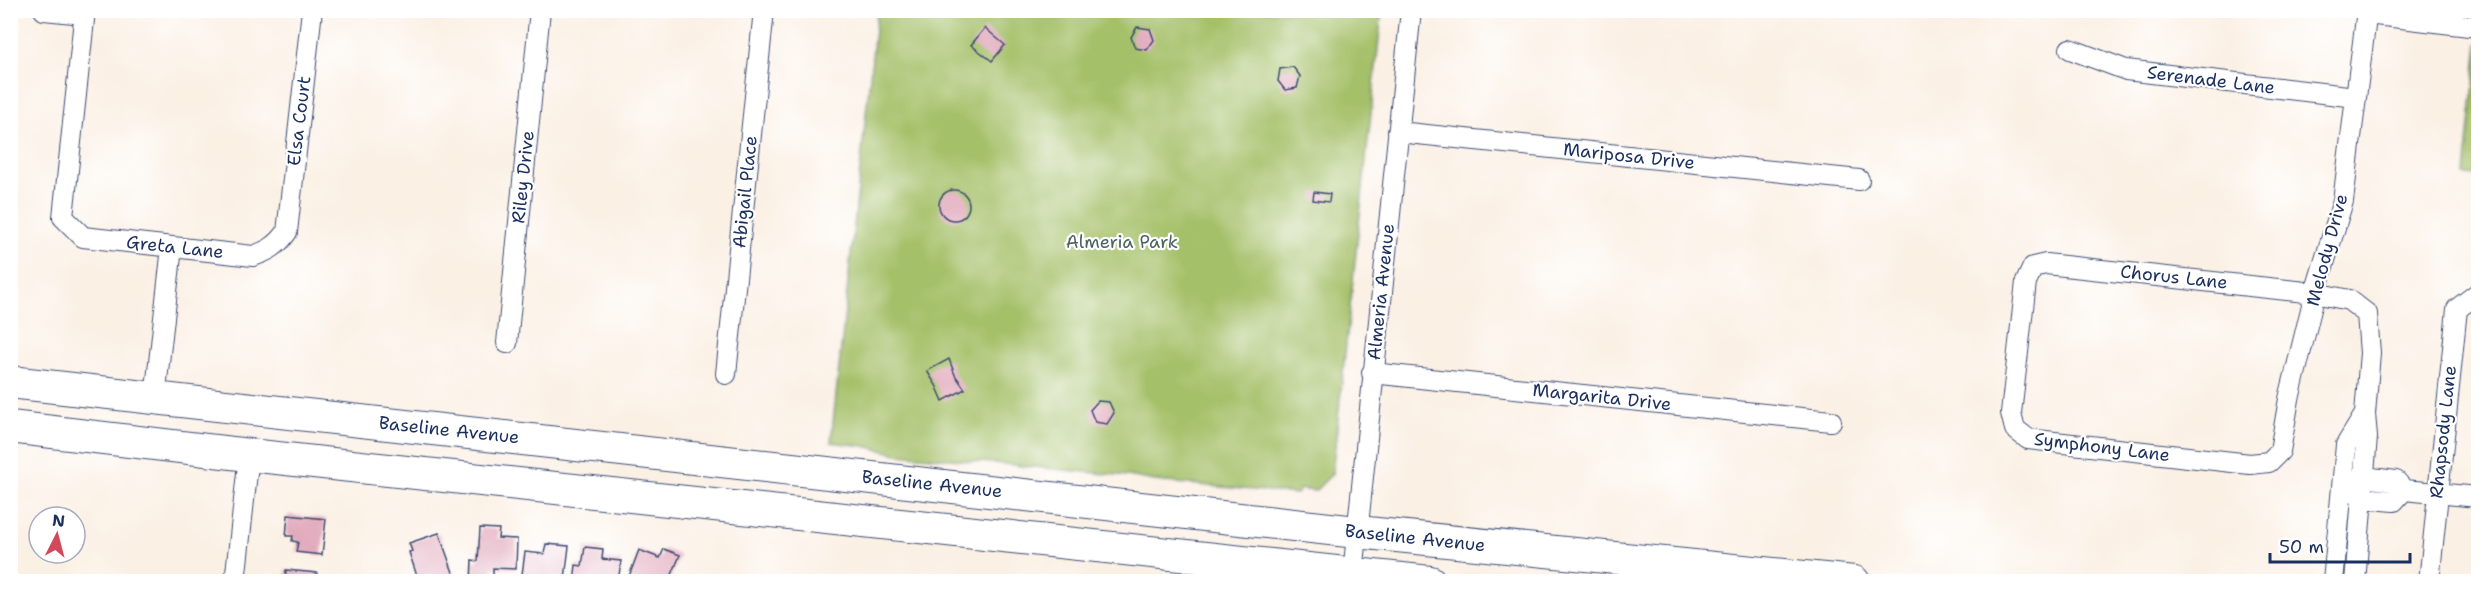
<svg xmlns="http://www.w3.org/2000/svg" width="2489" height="592" viewBox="0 0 2489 592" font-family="'Shantell Sans',sans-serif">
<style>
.green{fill:#a4c067;stroke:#607862;stroke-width:1.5}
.building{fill:#e2abbd}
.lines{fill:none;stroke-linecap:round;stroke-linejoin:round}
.minor-casing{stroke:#3d4c72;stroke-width:22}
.primary-casing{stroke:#3d4c72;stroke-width:34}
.minor{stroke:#fff;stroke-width:20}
.primary{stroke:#fff;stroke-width:32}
.labels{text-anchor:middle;stroke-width:4.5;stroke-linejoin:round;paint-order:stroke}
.street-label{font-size:18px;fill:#1b2f5e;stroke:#fff}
.park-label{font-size:18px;fill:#4b6261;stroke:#fff}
</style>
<rect width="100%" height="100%" fill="#fff"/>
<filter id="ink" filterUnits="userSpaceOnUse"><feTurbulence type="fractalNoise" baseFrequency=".0167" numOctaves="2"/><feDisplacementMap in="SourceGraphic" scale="12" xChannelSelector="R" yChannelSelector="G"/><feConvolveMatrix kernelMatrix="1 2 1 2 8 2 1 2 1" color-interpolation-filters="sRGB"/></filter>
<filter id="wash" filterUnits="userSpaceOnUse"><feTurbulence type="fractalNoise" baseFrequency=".008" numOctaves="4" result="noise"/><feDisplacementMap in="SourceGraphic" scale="24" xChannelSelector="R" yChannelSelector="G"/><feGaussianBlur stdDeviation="1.35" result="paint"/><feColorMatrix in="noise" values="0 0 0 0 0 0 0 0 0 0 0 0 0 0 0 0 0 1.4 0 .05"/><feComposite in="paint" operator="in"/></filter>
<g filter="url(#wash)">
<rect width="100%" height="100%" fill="#fbf0e4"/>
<!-- green -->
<path class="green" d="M877 11H1382L1332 474 1315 491 1300 489 1297 494 1155 481 1128 476 898 454 864 446 831 442Z
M2478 43V176L2465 175Z"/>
<g id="blocks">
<!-- building -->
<path class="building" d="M1137 27 1150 29 1154 40 1147 50 1135 48 1131 37Z
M985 28 1005 45 992 61 971 45Z
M1293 67 1300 76 1297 88 1285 90 1278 81 1280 69Z
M939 205a15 15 0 1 1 30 0a15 15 0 1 1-30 0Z
M1314 192 1330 194 1329 202 1313 200Z
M949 359 955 375 965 389 943 401 936 385 927 371Z
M1098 401 1109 402 1114 413 1107 424 1095 422 1090 410Z
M288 515 326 519 322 555 296 552 298 542 292 541 293 536H286Z
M480 528 499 529 498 538 517 539 516 569 493 568V582H471L472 560 478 561Z
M439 533 456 581 454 582H431L429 575 418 579 409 552 412 551 409 543Z
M546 544 569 546 565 579 571 582H521L525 552 544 554Z
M585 547 603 549 602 559 621 561 618 582H574L576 565 582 566Z
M664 549 680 555 669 582H636L628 579 639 550 660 558Z
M286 570 317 573 316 582H285Z"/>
</g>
</g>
<g filter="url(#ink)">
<use href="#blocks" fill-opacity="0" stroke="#3d4c72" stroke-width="1.5"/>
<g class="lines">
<!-- minor casing -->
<g class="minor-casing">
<path id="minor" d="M44 10 84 14
M85 10 63 217 83 237 253 256C268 251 277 246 287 232L312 10
M2367 14 2478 27
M2070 49 2126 70 2356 97
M1398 132 1859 180
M507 343 540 10
M1372 373 1831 421
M726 374 764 10
M155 398 172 247
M2354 481 2364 477 2396 481 2404 490 2478 497
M2353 492 2363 498 2394 501 2404 490
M1353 574 1411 10
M235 582 249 455
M2333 582 2346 445 2365 414
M2355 582 2367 437 2365 414 2370 353 2367 314 2349 300 2315 293 2046 264 2033 267 2026 282 2011 413 2015 429 2028 439 2250 464 2269 462 2280 451 2289 399 2315 293 2343 201 2367 10
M2429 582 2457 309 2478 293"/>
</g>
<!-- primary casing -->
<g class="primary-casing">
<path id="primary" d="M10 382 1357 532 1854 582
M10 427 249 455 1430 582"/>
</g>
<!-- minor -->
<use href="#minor" class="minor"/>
<!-- primary -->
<use href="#primary" class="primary"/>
</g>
</g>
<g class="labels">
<!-- street labels -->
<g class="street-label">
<text transform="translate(2211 80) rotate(7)" y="6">Serenade Lane</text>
<text transform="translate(299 121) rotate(-83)" y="6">Elsa Court</text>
<text transform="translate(1629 156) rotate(6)" y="6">Mariposa Drive</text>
<text transform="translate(523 177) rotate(-84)" y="6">Riley Drive</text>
<text transform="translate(745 192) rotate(-84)" y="6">Abigail Place</text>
<text transform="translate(175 247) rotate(6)" y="6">Greta Lane</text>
<text transform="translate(2327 250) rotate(-75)" y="6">Melody Drive</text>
<text transform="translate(2174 277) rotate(6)" y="6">Chorus Lane</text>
<text transform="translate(1381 292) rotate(-84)" y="6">Almeria Avenue</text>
<text transform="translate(1602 397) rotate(6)" y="6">Margarita Drive</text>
<text transform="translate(449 430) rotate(6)" y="6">Baseline Avenue</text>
<text transform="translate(2443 432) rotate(-84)" y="6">Rhapsody Lane</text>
<text transform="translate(2102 447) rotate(7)" y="6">Symphony Lane</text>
<text transform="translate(932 484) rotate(6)" y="6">Baseline Avenue</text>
<text transform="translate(1415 538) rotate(6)" y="6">Baseline Avenue</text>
</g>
<!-- park labels -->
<g class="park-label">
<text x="1122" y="248">Almeria Park</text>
</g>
</g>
<!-- margin -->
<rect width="2489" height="592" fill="none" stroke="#fff" stroke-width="36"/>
<!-- north arrow -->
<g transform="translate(57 535) rotate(6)"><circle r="28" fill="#ffffff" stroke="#a4acbf" stroke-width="1.5"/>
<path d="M0-4.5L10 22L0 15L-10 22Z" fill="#d1495b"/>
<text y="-9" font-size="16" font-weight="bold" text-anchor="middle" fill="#1b2f5e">N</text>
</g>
<!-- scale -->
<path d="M2270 553v9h140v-9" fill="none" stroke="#1b2f5e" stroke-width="3"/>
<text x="2279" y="553" font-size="18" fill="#1b2f5e" stroke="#ffffff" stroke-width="4.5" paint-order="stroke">50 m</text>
</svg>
